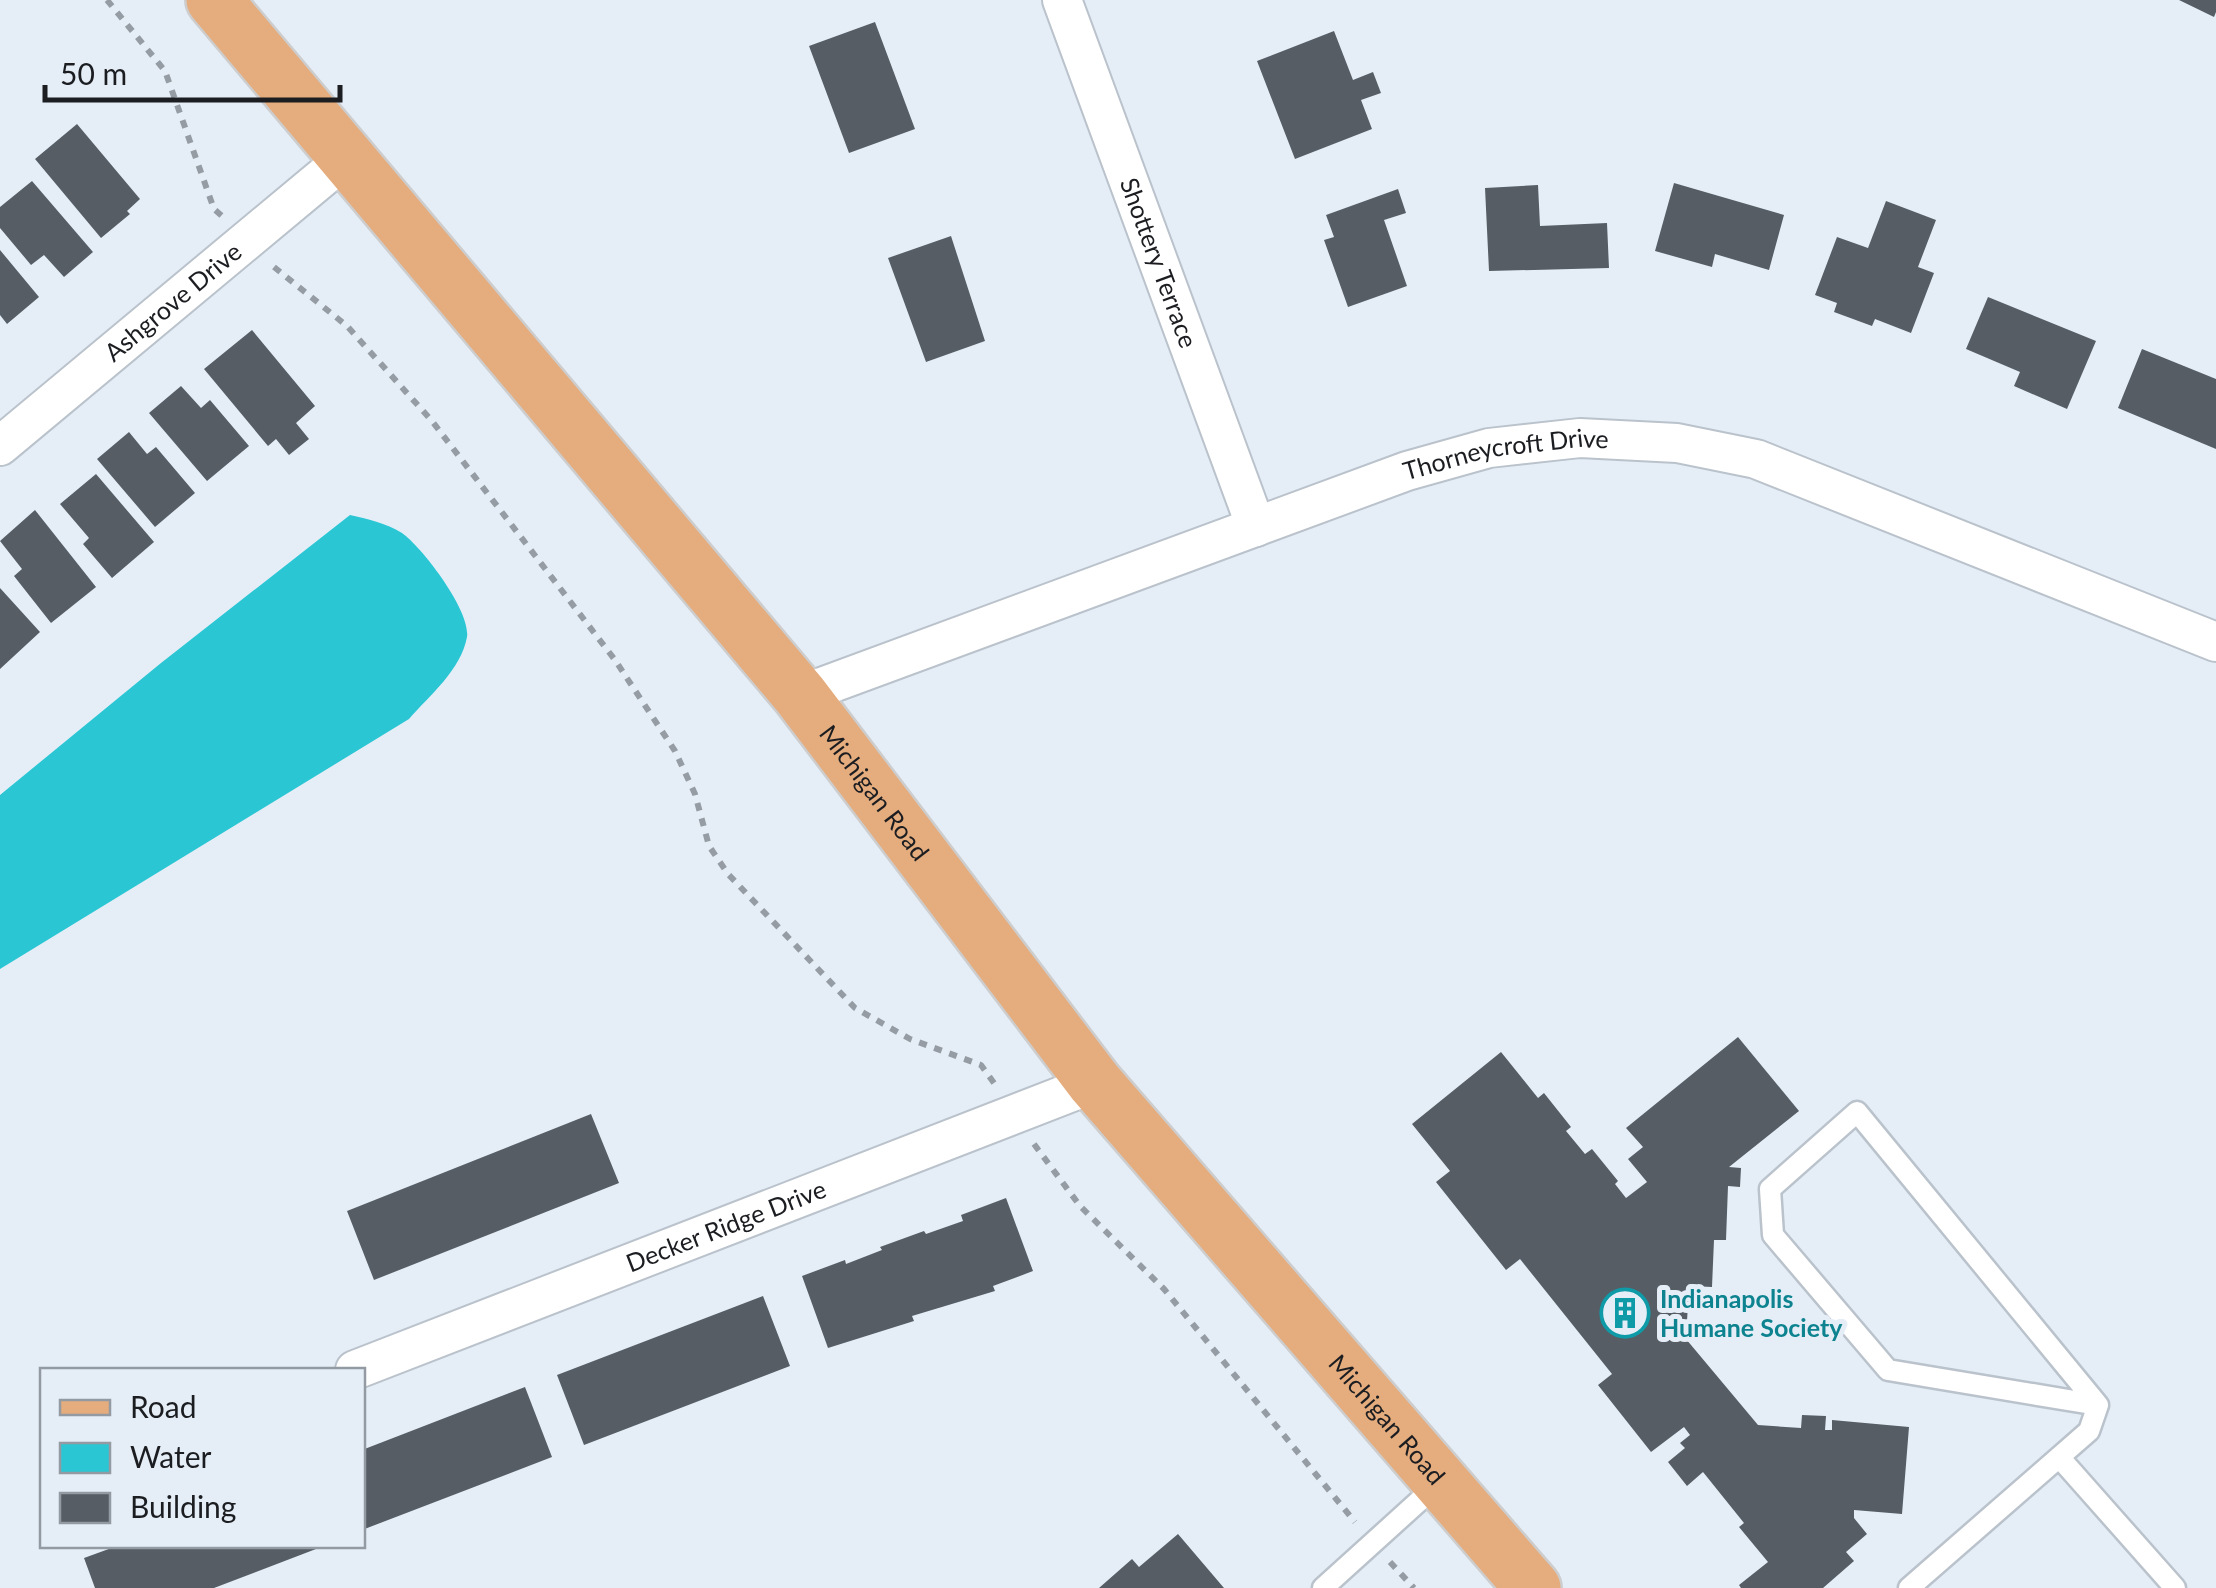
<svg xmlns="http://www.w3.org/2000/svg" width="2216" height="1588" viewBox="0 0 2216 1588" font-family="Lato,sans-serif">
<style>
.water{fill:#2bc6d4}
.building{fill:#565d65}
.lines{fill:none;stroke-linecap:round;stroke-linejoin:round}
.service-casing{stroke:#bac2cb;stroke-width:25}
.minor-casing{stroke:#bac2cb;stroke-width:42}
.primary-casing{stroke:#cdcdce;stroke-width:60}
.path{stroke:#969ca3;stroke-width:6;stroke-dasharray:8 8;stroke-linecap:butt}
.service{stroke:#fff;stroke-width:20}
.minor{stroke:#fff;stroke-width:38}
.primary{stroke:#e5ac7d;stroke-width:55}
.labels{text-anchor:middle;stroke-width:10;stroke-linejoin:round;paint-order:stroke}
.street-label{font-size:25px;fill:#1b1d21;stroke:#e5eef7}
.culture-label{font-size:25px;font-weight:bold;fill:#0d838f;stroke:#e5eef7;text-anchor:start}
</style>
<rect width="100%" height="100%" fill="#e5eef7"/>
<!-- water -->
<path class="water" d="M350 515C367 519 386 523 402 533 422 547 471 611 467 637 461 670 430 695 409 719L0 969V795L161 663Z"/>
<!-- building -->
<path class="building" d="M2179 0H2216V12L2214 17Z
M875 22 915 129 849 153 809 46Z
M1334 31 1353 80 1373 72 1381 93 1361 100 1372 129 1295 159 1257 61Z
M77 124 140 199 127 211 130 214 101 238 35 159Z
M32 181 93 252 64 277 44 255 31 265 0 228V207Z
M1674 183 1784 215 1769 270 1715 254 1712 267 1655 251Z
M1538 185 1540 226 1607 223 1609 268 1489 271 1485 188Z
M1398 189 1406 213 1384 220 1407 286 1348 307 1324 240 1334 237 1326 215Z
M1886 201 1936 220 1918 267 1934 273 1911 333 1875 319 1872 326 1834 312 1837 303 1815 295 1837 237 1868 248Z
M951 236 985 341 926 362 888 258Z
M0 250 39 297 7 324 0 315Z
M1988 297 2096 341 2067 409 2014 386 2020 372 1966 349Z
M252 330 315 406 296 423 309 439 289 455 276 439 268 446 204 369Z
M2142 349 2216 379V449L2118 408Z
M181 386 201 408 210 400 249 446 207 481 149 413Z
M129 432 147 454 156 447 195 493 155 527 97 459Z
M96 474 154 542 112 578 83 544 89 538 60 504Z
M35 510 96 587 51 623 14 576 22 569 0 541Z
M0 588 40 632 0 669Z
M1738 1037 1799 1111 1729 1167 1741 1168 1740 1187 1728 1186 1726 1240H1714L1712 1287 1689 1286 1686 1339 1758 1425 1801 1428 1802 1415 1826 1416 1825 1430H1832V1420L1909 1427 1902 1514 1854 1510V1518L1867 1534 1846 1552 1854 1561 1823 1588H1741L1739 1585 1768 1562 1739 1527 1744 1523 1703 1472 1687 1486 1668 1462 1685 1448 1680 1443 1690 1435 1684 1427 1651 1452 1598 1385 1612 1374 1520 1259 1506 1270 1436 1182 1450 1171 1412 1124 1501 1052 1538 1098 1544 1093 1571 1127 1566 1131 1585 1154 1592 1149 1618 1181 1615 1184 1626 1198 1647 1182 1628 1159 1643 1147 1626 1128Z
M591 1114 619 1183 374 1280 347 1211Z
M1006 1198 1033 1271 993 1286 995 1291 912 1316 914 1321 828 1348 802 1276 845 1260 846 1264 882 1250 880 1247 924 1231 926 1234 963 1221 961 1215Z
M763 1296 790 1366 584 1445 557 1375Z
M525 1387 552 1457 362 1530V1450Z
M1178 1534 1224 1588H1099L1132 1559 1139 1567Z
M117 1546H315L316 1549 214 1588H95L84 1558Z"/>
<g class="lines">
<!-- service casing -->
<g class="service-casing">
<path id="service" d="M1857 1112 2098 1405 1888 1370 1773 1235 1770 1189Z
M2059 1457 2175 1588
M1323 1588 1439 1483
M1909 1588 2089 1431 2098 1405"/>
</g>
<!-- minor casing -->
<g class="minor-casing">
<g id="minor">
<path id="s1" d="M1062 0 1256 527"/>
<path id="s2" d="M0 446 347 157"/>
<path id="s3" d="M800 695 1407 471 1489 448 1580 438 1677 443 1756 459 2216 642"/>
<path id="s4" d="M355 1370 1095 1083"/>
</g>
</g>
<!-- primary casing -->
<g class="primary-casing">
<g id="primary">
<path id="s5" d="M214 0 800 695 1095 1083 1533 1588"/>
</g>
</g>
<!-- path -->
<path class="path" d="M107 0 165 71 214 209 222 216
M274 267 347 326 432 421 615 660 675 751 695 794 709 846 728 874 855 1008 910 1039 981 1065 994 1083
M1034 1144 1080 1206 1164 1289 1355 1522
M1390 1562 1414 1588"/>
<!-- service -->
<use href="#service" class="service"/>
<!-- minor -->
<use href="#minor" class="minor"/>
<!-- primary -->
<use href="#primary" class="primary"/>
</g>
<!-- icons -->
<defs>
<g id="building-ring" transform="scale(2.5)"><circle r="9.5" fill="#e5eef7" stroke="#0f9aa8" stroke-width="1.5"/><path d="M-4-6H4V6H1V3H-1V6H-4ZM-2.5-4.3h1.7v1.8h-1.7ZM.8-4.3h1.7v1.8H.8ZM-2.5-1h1.7V.8h-1.7ZM.8-1h1.7V.8H.8Z" fill="#0f9aa8"/></g>
</defs>
<g fill-rule="evenodd">
<use href="#building-ring" x="1625" y="1313"/>
</g>
<g class="labels">
<!-- street labels -->
<g class="street-label">
<text dy="9" stroke="none"><textPath href="#s1" startOffset="280">Shottery Terrace</textPath></text>
<text dy="9" stroke="none"><textPath href="#s2" startOffset="225">Ashgrove Drive</textPath></text>
<text dy="9" stroke="none"><textPath href="#s3" startOffset="748">Thorneycroft Drive</textPath></text>
<text dy="9" stroke="none"><textPath href="#s5" startOffset="1032">Michigan Road</textPath></text>
<text dy="9" stroke="none"><textPath href="#s4" startOffset="398">Decker Ridge Drive</textPath></text>
<text dy="9" stroke="none"><textPath href="#s5" startOffset="1842">Michigan Road</textPath></text>
</g>
<!-- culture labels -->
<g class="culture-label">
<text x="1660" y="1308">Indianapolis<tspan x="1660" dy="29">Humane Society</tspan></text>
</g>
</g>
<!-- legend -->
<rect x="40" y="1368" width="325" height="180" fill="#e5eef7" stroke="#949aa1" stroke-width="2.5"/>
<rect x="60" y="1400" width="50" height="15" fill="#e5ac7d" stroke="#949aa1" stroke-width="2.5"/>
<text x="130" y="1418" font-size="30" fill="#1b1d21">Road</text>
<rect x="60" y="1443" width="50" height="30" fill="#2bc6d4" stroke="#949aa1" stroke-width="2.5"/>
<text x="130" y="1468" font-size="30" fill="#1b1d21">Water</text>
<rect x="60" y="1493" width="50" height="30" fill="#565d65" stroke="#949aa1" stroke-width="2.5"/>
<text x="130" y="1518" font-size="30" fill="#1b1d21">Building</text>
<!-- scale -->
<path d="M45 85v15h295v-15" fill="none" stroke="#1b1d21" stroke-width="5"/>
<text x="60" y="85" font-size="30" fill="#1b1d21" stroke="#e5eef7" stroke-width="8" paint-order="stroke">50 m</text>
</svg>
